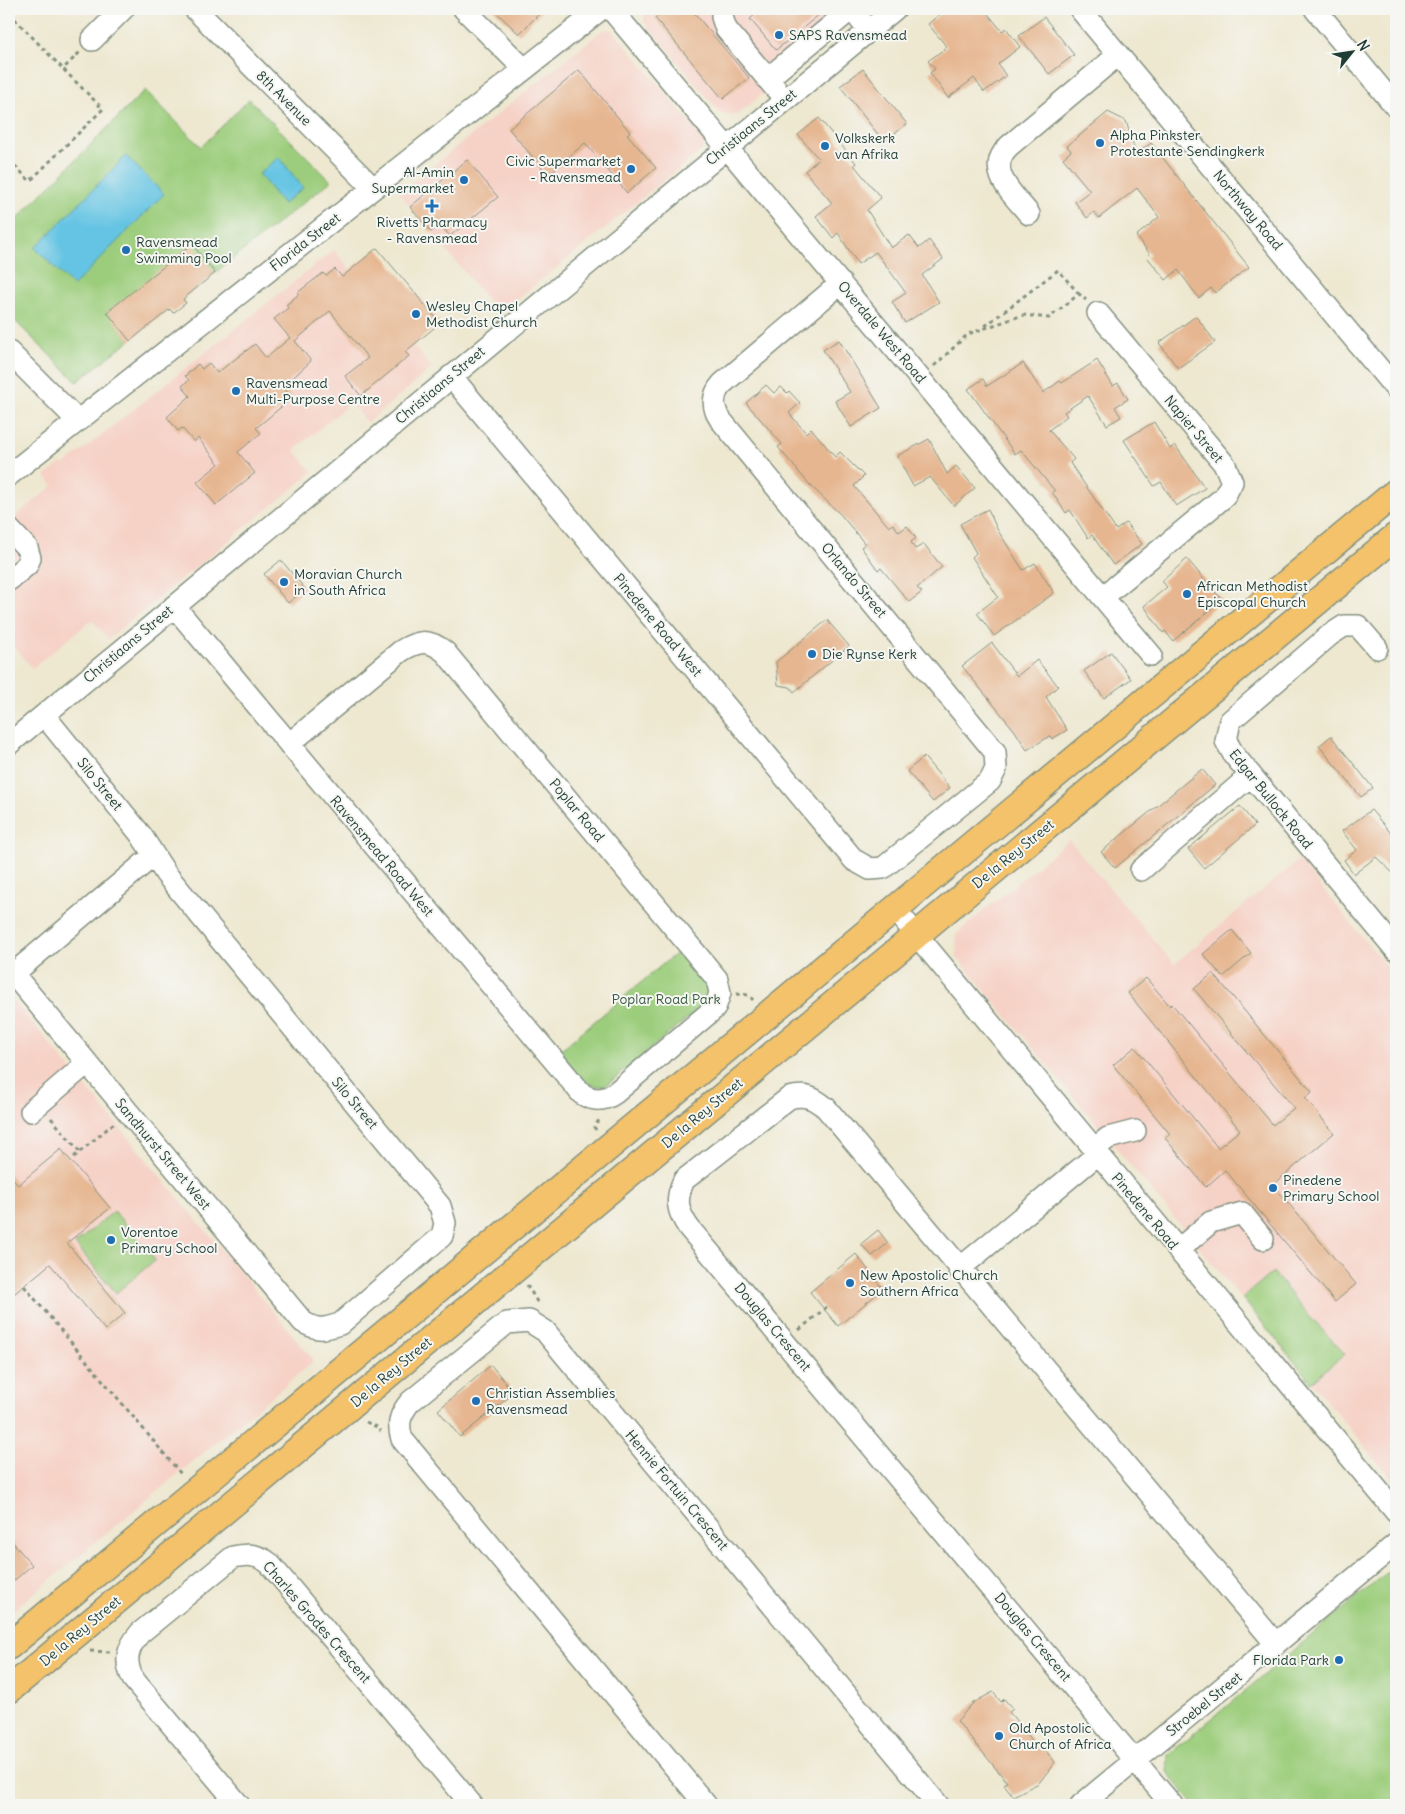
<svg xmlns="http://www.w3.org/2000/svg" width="1405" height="1814" viewBox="0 0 1405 1814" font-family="Delius,sans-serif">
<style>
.built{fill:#f6d1c6}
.green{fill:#9ccd7c;stroke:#5e8558}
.water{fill:#65c4e3;stroke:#42808c}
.building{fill:#e6b690}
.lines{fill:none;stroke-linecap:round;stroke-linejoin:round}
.minor-casing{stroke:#869282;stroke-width:24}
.major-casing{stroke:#869282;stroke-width:29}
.path{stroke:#869282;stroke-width:3;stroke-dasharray:4 4;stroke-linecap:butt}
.minor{stroke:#fff;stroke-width:21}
.major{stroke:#f3c26a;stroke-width:26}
.poi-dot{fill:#1f6fb2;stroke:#f6f6f2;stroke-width:2}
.labels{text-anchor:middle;stroke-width:4;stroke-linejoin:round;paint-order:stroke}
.poi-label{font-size:14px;fill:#1f3d34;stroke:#f6f6f2;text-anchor:start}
.street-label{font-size:14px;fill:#1f3d34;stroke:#f6f6f2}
.park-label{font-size:14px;fill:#385a42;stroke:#f6f6f2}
</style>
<rect width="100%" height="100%" fill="#f6f6f2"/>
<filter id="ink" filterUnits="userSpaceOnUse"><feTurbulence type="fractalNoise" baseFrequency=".02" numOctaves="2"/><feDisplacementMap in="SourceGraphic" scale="10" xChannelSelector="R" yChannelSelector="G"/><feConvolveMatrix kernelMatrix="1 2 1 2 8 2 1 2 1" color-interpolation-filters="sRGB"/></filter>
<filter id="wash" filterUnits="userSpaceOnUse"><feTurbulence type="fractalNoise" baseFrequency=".0096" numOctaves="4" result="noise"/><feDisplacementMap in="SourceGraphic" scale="20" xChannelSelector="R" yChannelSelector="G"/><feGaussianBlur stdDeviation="1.12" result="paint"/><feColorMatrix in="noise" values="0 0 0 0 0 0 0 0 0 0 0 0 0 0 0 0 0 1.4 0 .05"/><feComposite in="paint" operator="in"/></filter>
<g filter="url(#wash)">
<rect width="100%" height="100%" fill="#eee8d0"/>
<!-- built -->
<path class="built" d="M645 9H865L737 115 720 113 644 22Z
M612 29 704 139 703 149 499 314 399 193 603 30Z
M334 250 432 368 367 423 350 403 294 450 313 472 108 639 92 620 32 668 9 640V545L22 533 11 520 53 486 45 476 61 463 64 465Z
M1069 840 1174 964 1299 860 1396 978V1484L957 957 956 934Z
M9 995 312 1358V1363L9 1614Z"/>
<!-- green -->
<path class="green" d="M145 90 201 147 249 99 331 181 77 382 9 315V227Z
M680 950 708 984 710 990 706 1003 608 1084C587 1095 571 1065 559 1051Z
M114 1211 155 1260 116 1293 75 1244Z
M1273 1272 1308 1315 1345 1354 1311 1382 1242 1298Z
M1396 1565V1805H1194L1167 1772 1168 1755Z"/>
<!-- water -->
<path class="water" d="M126 156 164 194 73 286 35 248Z
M279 157 303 188 283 204 259 174Z"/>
<g id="blocks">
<!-- building -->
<path class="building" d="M493 9H544L519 34Z
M666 9H691L749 78 723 99 655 18Z
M762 9H826L776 50 750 19Z
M946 9H984L1002 31 1006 28 1020 47 998 64 1006 76 984 92 974 78 948 98 930 73 935 69 928 61 947 47 928 24Z
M1044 17 1074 55 1049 74 1019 36Z
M863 69 907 124 884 142 840 86Z
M579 70 630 132 627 134 656 168 627 193 585 143 548 175 509 129Z
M1108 112 1126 121 1136 154 1151 143 1249 267 1215 293 1211 288 1199 298 1178 270 1166 280 1147 257 1150 254 1136 236 1159 217 1137 188 1099 218 1094 212 1087 218 1075 202 1090 191 1063 158 1071 151 1067 146Z
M819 118 856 163 854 165 881 198 867 210 891 248 909 235 919 248 929 240 943 259 922 275 939 302 905 323 892 302 906 293 876 252 858 264 838 233 833 238 816 216 832 203 805 171 819 159 798 135Z
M467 160 498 197 450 236 440 225 431 232 410 207Z
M192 244 215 273 183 299 186 303 173 313 170 309 130 341 107 312Z
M377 248 440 323 405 352 409 356 361 396 345 376 368 358 330 311 295 341 311 361 283 387 292 398 256 428 261 433 238 452 255 473 216 505 197 482 219 464 198 438 194 442 182 428 178 431 167 417 190 396 182 386 189 380 185 376 198 364 202 369 209 363 217 373 255 344 266 358 290 338 274 319 288 308 286 305 299 294 297 293 323 273 326 276 335 269 342 277Z
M1196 316 1215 342 1178 368 1159 343Z
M839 340 881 408 851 427 835 401 850 392 823 350Z
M1097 360 1113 386 1118 383 1128 399 1115 407 1121 417 1107 425 1088 396 1064 412 1067 416 1049 430 1074 459 1070 463 1116 530 1126 523 1142 544 1113 565 1092 535 1088 538 1070 510 1066 513 1052 492 1055 491 1021 450 1015 454 968 389 983 379 987 386 1023 363 1043 393 1060 381 1062 383Z
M766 385 774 393 781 387 787 393 789 391 800 403 789 413 806 433 811 428 835 457 840 452 864 476 854 486 889 527 893 524 899 532 907 526 916 538 911 542 915 549 924 544 942 567 917 588 922 592 909 602 881 568 878 570 861 547 865 544 841 515 809 484 778 447 782 444 746 403Z
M1154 422 1170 449 1175 445 1205 488 1176 506 1161 482 1154 486 1124 440Z
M929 439 947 474 956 466 975 488 954 506 930 477 913 486 897 456Z
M988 509 997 529 1023 570 1035 563 1054 593 994 636 977 613 998 597 972 557 976 553 960 524Z
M1187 559 1222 600 1173 641 1165 631 1163 633 1144 606 1167 587 1162 581Z
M281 560 305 589 288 603 264 574Z
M827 620 849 646 794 692 790 687 778 685 776 662Z
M992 643 1017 676 1037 660 1058 686 1046 697 1067 730 1052 739 1050 736 1027 750 1015 731 962 666Z
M1111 652 1131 679 1104 698 1084 671Z
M1331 736 1373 788 1361 797 1319 746Z
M924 757 950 788 933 802 907 771Z
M1202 769 1215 785 1115 868 1101 852Z
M1240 806 1255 825 1204 868 1188 849Z
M1371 810 1396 839V876L1376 857 1354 874 1344 860 1357 850 1342 831Z
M1232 930 1251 953 1223 977 1203 954Z
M1213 973 1312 1092 1305 1098 1334 1133 1273 1185 1356 1284 1335 1302 1225 1170 1206 1187 1165 1138 1170 1134 1113 1065 1135 1047 1218 1148 1240 1130 1128 993 1146 978 1170 1006 1172 1004 1273 1125 1294 1108 1194 989Z
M61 1149 110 1208 67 1243 125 1313 105 1330 50 1264 9 1298V1173L18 1185Z
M878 1230 888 1243 872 1256 861 1244Z
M856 1254 883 1289 838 1326 810 1292Z
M491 1365 514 1393 460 1437 438 1410Z
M9 1538 32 1565 9 1585Z
M993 1692 1001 1702 1004 1699 1013 1709 1009 1712 1042 1752 1045 1750 1055 1762 1039 1783 1013 1796 1004 1784 1007 1782 957 1721 973 1703Z"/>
</g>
</g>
<g filter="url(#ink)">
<use href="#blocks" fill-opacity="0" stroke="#869282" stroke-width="1"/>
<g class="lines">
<!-- minor casing -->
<g class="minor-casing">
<path id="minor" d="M195 9 373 188
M464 9 524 69
M611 9 1151 655
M723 9 722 17 726 29 776 89
M1080 9 1396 389
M1315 9 1396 107
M92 40 123 9
M767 79 848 12 855 13 869 31
M1029 214C1013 194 984 170 1009 146L1118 55
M1098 313 1225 465 1232 482 1224 497 1103 597
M9 352 78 421
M451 376 854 860 870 869 883 868 990 781 996 769 995 752 720 419C712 407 712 395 722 384L841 283
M9 475 601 9
M9 529 27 548 30 558 27 565 9 580
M174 606 582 1094C593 1101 604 1101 615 1093L715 1008 720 993 717 979 445 652C429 639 419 640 401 651L289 744
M1377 648 1358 626H1344L1330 635 1230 721 1226 741 1234 755 1396 950
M9 744 895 9
M1141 870 1251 775
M895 909 1396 1512
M9 969 303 1322C318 1331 324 1329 340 1324L442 1236 445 1223 440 1206 166 874 141 835 44 715
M13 974 154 855
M31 1111 87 1063
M1094 1149 1108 1138 1135 1131
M1178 1250 1211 1222 1242 1213 1263 1239
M959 1269 1098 1154
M239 1805 133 1679C124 1661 127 1648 140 1633L233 1557C247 1554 257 1554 269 1563L472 1805
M706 1805 402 1439C397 1424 400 1414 410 1402L507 1323 529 1321 545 1331 938 1805
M1081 1805 1396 1544
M1172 1805 689 1228C677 1211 675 1199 684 1180L789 1098C805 1094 813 1097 826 1108L1276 1644"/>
</g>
<!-- major casing -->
<g class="major-casing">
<path id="major" d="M9 1646 1396 492
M9 1690 1396 536"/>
</g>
<!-- path -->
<path class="path" d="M9 13 63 69
M9 160 30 181 103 109 63 69 80 52
M985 326 1058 270 1079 294
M934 366 968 334 1023 315 1049 318 1079 294 1086 300
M736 994 749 995 753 1000
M51 1118 80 1152
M596 1130 594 1127 600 1119
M74 1157 114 1123
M527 1285 539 1305
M24 1286 181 1474
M799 1330 829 1305
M366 1422 377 1427 381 1431
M90 1651 111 1652"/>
<!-- minor -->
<use href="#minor" class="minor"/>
<!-- major -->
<use href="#major" class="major"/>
</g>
</g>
<!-- markers -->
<g class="poi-dot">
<circle cx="779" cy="35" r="5"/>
<circle cx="1100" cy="143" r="5"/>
<circle cx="825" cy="146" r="5"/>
<circle cx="631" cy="169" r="5"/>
<circle cx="464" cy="180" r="5"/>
<path d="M429.5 198.5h5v5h5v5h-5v5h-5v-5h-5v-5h5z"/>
<circle cx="126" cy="250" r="5"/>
<circle cx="416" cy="314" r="5"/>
<circle cx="236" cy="391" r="5"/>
<circle cx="284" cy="582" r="5"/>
<circle cx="1187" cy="594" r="5"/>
<circle cx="812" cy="654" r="5"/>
<circle cx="1273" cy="1188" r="5"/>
<circle cx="111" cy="1240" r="5"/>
<circle cx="850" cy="1283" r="5"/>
<circle cx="476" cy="1401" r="5"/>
<circle cx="1339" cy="1660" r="5"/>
<circle cx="999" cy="1736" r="5"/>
</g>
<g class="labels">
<!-- poi labels -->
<g class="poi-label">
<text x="789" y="40">SAPS Ravensmead</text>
<text x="1110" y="140">Alpha Pinkster<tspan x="1110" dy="16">Protestante Sendingkerk</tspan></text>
<text x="835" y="143">Volkskerk<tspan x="835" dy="16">van Afrika</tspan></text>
<text x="621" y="166" text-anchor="end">Civic Supermarket<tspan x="621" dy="16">- Ravensmead</tspan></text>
<text x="454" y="177" text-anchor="end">Al-Amin<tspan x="454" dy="16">Supermarket</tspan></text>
<text x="432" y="227" text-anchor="middle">Rivetts Pharmacy<tspan x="432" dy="16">- Ravensmead</tspan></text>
<text x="136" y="247">Ravensmead<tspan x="136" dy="16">Swimming Pool</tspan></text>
<text x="426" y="311">Wesley Chapel<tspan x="426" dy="16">Methodist Church</tspan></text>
<text x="246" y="388">Ravensmead<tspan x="246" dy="16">Multi-Purpose Centre</tspan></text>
<text x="294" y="579">Moravian Church<tspan x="294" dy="16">in South Africa</tspan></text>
<text x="1197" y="591">African Methodist<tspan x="1197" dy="16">Episcopal Church</tspan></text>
<text x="822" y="659">Die Rynse Kerk</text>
<text x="1283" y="1185">Pinedene<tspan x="1283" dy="16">Primary School</tspan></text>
<text x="121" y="1237">Vorentoe<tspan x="121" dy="16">Primary School</tspan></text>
<text x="860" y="1280">New Apostolic Church<tspan x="860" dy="16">Southern Africa</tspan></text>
<text x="486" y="1398">Christian Assemblies<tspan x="486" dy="16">Ravensmead</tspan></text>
<text x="1329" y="1665" text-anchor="end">Florida Park</text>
<text x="1009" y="1733">Old Apostolic<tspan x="1009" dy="16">Church of Africa</tspan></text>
</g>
<!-- street labels -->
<g class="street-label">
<text transform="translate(284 98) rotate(45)" y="5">8th Avenue</text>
<text transform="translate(751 127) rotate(-39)" y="5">Christiaans Street</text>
<text transform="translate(1248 210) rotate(50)" y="5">Northway Road</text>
<text transform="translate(305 242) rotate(-38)" y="5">Florida Street</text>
<text transform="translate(882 332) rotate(50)" y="5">Overdale West Road</text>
<text transform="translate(440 385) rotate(-40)" y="5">Christiaans Street</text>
<text transform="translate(1194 429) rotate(50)" y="5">Napier Street</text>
<text transform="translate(854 580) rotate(50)" y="5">Orlando Street</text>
<text transform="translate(658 625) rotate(50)" y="5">Pinedene Road West</text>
<text transform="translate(128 644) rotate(-40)" y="5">Christiaans Street</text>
<text transform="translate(100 784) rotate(51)" y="5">Silo Street</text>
<text transform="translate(1271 799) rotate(51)" y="5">Edgar Bullock Road</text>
<text transform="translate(577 810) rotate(50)" y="5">Poplar Road</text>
<text transform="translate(1013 854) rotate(-39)" y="5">De la Rey Street</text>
<text transform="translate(382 856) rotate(50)" y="5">Ravensmead Road West</text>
<text transform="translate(355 1103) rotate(50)" y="5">Silo Street</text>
<text transform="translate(702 1113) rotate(-40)" y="5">De la Rey Street</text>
<text transform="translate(163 1154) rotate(50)" y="5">Sandhurst Street West</text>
<text transform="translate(1145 1211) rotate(50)" y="5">Pinedene Road</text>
<text transform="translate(773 1327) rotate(50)" y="5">Douglas Crescent</text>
<text transform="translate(391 1372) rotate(-40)" y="5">De la Rey Street</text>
<text transform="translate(677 1490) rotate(50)" y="5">Hennie Fortuin Crescent</text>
<text transform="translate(317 1622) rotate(49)" y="5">Charles Grodes Crescent</text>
<text transform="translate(80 1631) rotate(-40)" y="5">De la Rey Street</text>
<text transform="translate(1033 1637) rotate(50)" y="5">Douglas Crescent</text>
<text transform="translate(1204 1704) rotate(-39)" y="5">Stroebel Street</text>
</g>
<!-- park labels -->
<g class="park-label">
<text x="666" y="1004">Poplar Road Park</text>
</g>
</g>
<!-- margin -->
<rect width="1405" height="1814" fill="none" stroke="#f6f6f2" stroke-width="30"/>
<!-- north arrow -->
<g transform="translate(1352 52) rotate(60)" stroke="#f6f6f2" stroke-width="4" paint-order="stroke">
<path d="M0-4L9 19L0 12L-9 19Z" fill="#1f3d34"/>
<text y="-8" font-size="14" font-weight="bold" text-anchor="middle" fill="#1f3d34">N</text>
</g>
</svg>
